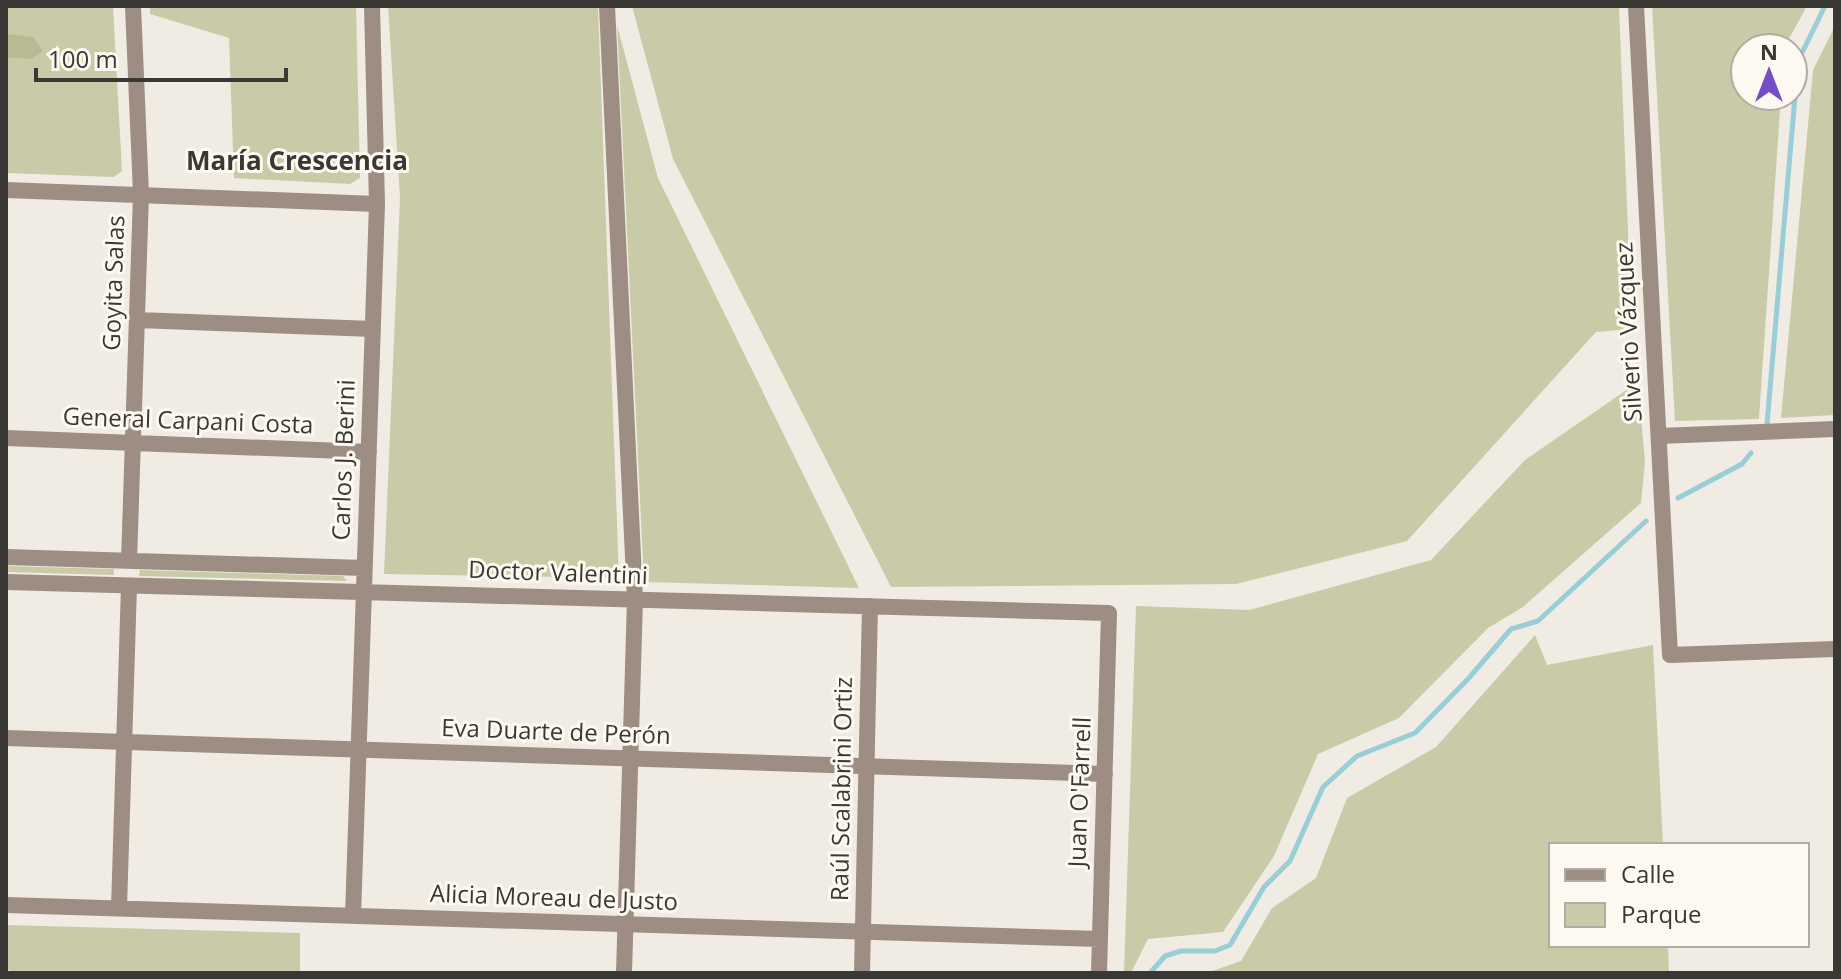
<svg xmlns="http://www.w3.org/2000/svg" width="1841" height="979" viewBox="0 0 1841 979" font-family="'Open Sans',sans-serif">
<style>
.green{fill:#c9cba8}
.forest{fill:#b8ba91}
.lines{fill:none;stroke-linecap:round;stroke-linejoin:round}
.stream{stroke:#99cdd7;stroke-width:5}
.street{stroke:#9d8d82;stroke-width:16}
.labels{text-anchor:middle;stroke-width:6;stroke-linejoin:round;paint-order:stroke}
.street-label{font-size:24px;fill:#3a3835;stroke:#fdf9f0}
.neighbourhood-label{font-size:26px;font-weight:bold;fill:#3a3835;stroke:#fdf9f0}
</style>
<rect width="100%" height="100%" fill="#f0ece3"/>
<!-- green -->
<path class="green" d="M6 6H113L122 171 114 177 6 173Z
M150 6H356L360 178 350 184 234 178 229 38 150 14Z
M388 6H598L619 578 384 574 400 198Z
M632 6H1619L1632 329 1596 332 1407 541 1236 584 891 587 673 159Z
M1652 6H1807L1784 48H1745V96H1781L1759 419 1675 421Z
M617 25 658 178 859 588 644 582Z
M1835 26V415L1781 418 1813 70Z
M1638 382 1645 462 1641 503 1523 607 1488 628 1399 718 1318 754 1274 856 1223 932 1148 939 1131 973H1124L1136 606 1249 610 1431 560 1525 460Z
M6 566 114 569V575L6 572Z
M140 570 343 576 347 581 139 576Z
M1535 635 1547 665 1653 645 1663 845H1551V945H1668L1669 973H1206L1241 961 1272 908 1316 878 1347 798 1436 747Z
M6 925 300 933V973H16L6 969Z"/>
<!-- forest -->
<path class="forest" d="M6 34 33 37 43 51 31 59 6 57Z"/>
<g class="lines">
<!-- stream -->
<path class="stream" d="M1767 424 1798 61 1825 6
M1678 498 1742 464 1751 453
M1150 973 1165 956 1181 951H1215L1230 945 1264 887 1290 861 1323 787 1357 756 1415 733 1468 679 1511 629 1538 621 1646 521"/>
<!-- street -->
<path class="street" d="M607 6 635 599 624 973
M1636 6 1670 655 1835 649
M6 190 377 204
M138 320 373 329
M1659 436 1835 429
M6 438 369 452
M6 557 364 568
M129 561 141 194 133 6
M6 582 1109 613 1099 973
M6 738 1105 774
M6 905 1100 939
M119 908 129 586
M353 916 377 204 372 6
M862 973 870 606"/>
</g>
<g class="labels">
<!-- street labels -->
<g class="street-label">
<text transform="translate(114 283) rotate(-88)" y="8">Goyita Salas</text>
<text transform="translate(1629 332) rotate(-93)" y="8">Silverio Vázquez</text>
<text transform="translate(188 421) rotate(2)" y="8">General Carpani Costa</text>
<text transform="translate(344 460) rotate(-88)" y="8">Carlos J. Berini</text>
<text transform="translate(558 573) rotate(2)" y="8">Doctor Valentini</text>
<text transform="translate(556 732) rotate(2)" y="8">Eva Duarte de Perón</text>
<text transform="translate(842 789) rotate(-89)" y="8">Raúl Scalabrini Ortiz</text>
<text transform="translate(1080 792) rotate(-88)" y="8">Juan O'Farrell</text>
<text transform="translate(554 898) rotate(2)" y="8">Alicia Moreau de Justo</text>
</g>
<!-- neighbourhood labels -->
<g class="neighbourhood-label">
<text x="297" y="170">María Crescencia</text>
</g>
</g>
<!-- border -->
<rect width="1841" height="979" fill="none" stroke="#3a3835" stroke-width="16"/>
<!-- legend -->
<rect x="1549" y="843" width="260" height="104" fill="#fdf9f0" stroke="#afaca5" stroke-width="2"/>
<rect x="1565" y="869" width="40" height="12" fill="#9d8d82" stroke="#afaca5" stroke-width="2"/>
<text x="1621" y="883" font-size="24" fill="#3a3835">Calle</text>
<rect x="1565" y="903" width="40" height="24" fill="#c9cba8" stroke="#afaca5" stroke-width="2"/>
<text x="1621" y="923" font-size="24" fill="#3a3835">Parque</text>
<!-- north arrow -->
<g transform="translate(1769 72)"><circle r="38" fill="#fdf9f0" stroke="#afaca5" stroke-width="2"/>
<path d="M0-6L14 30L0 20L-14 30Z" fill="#754ec7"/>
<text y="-12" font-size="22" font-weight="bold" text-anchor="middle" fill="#3a3835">N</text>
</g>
<!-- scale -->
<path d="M36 68v12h250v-12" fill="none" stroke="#3a3835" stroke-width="4"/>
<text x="48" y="68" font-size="24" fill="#3a3835" stroke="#fdf9f0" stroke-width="6" paint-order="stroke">100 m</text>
</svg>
